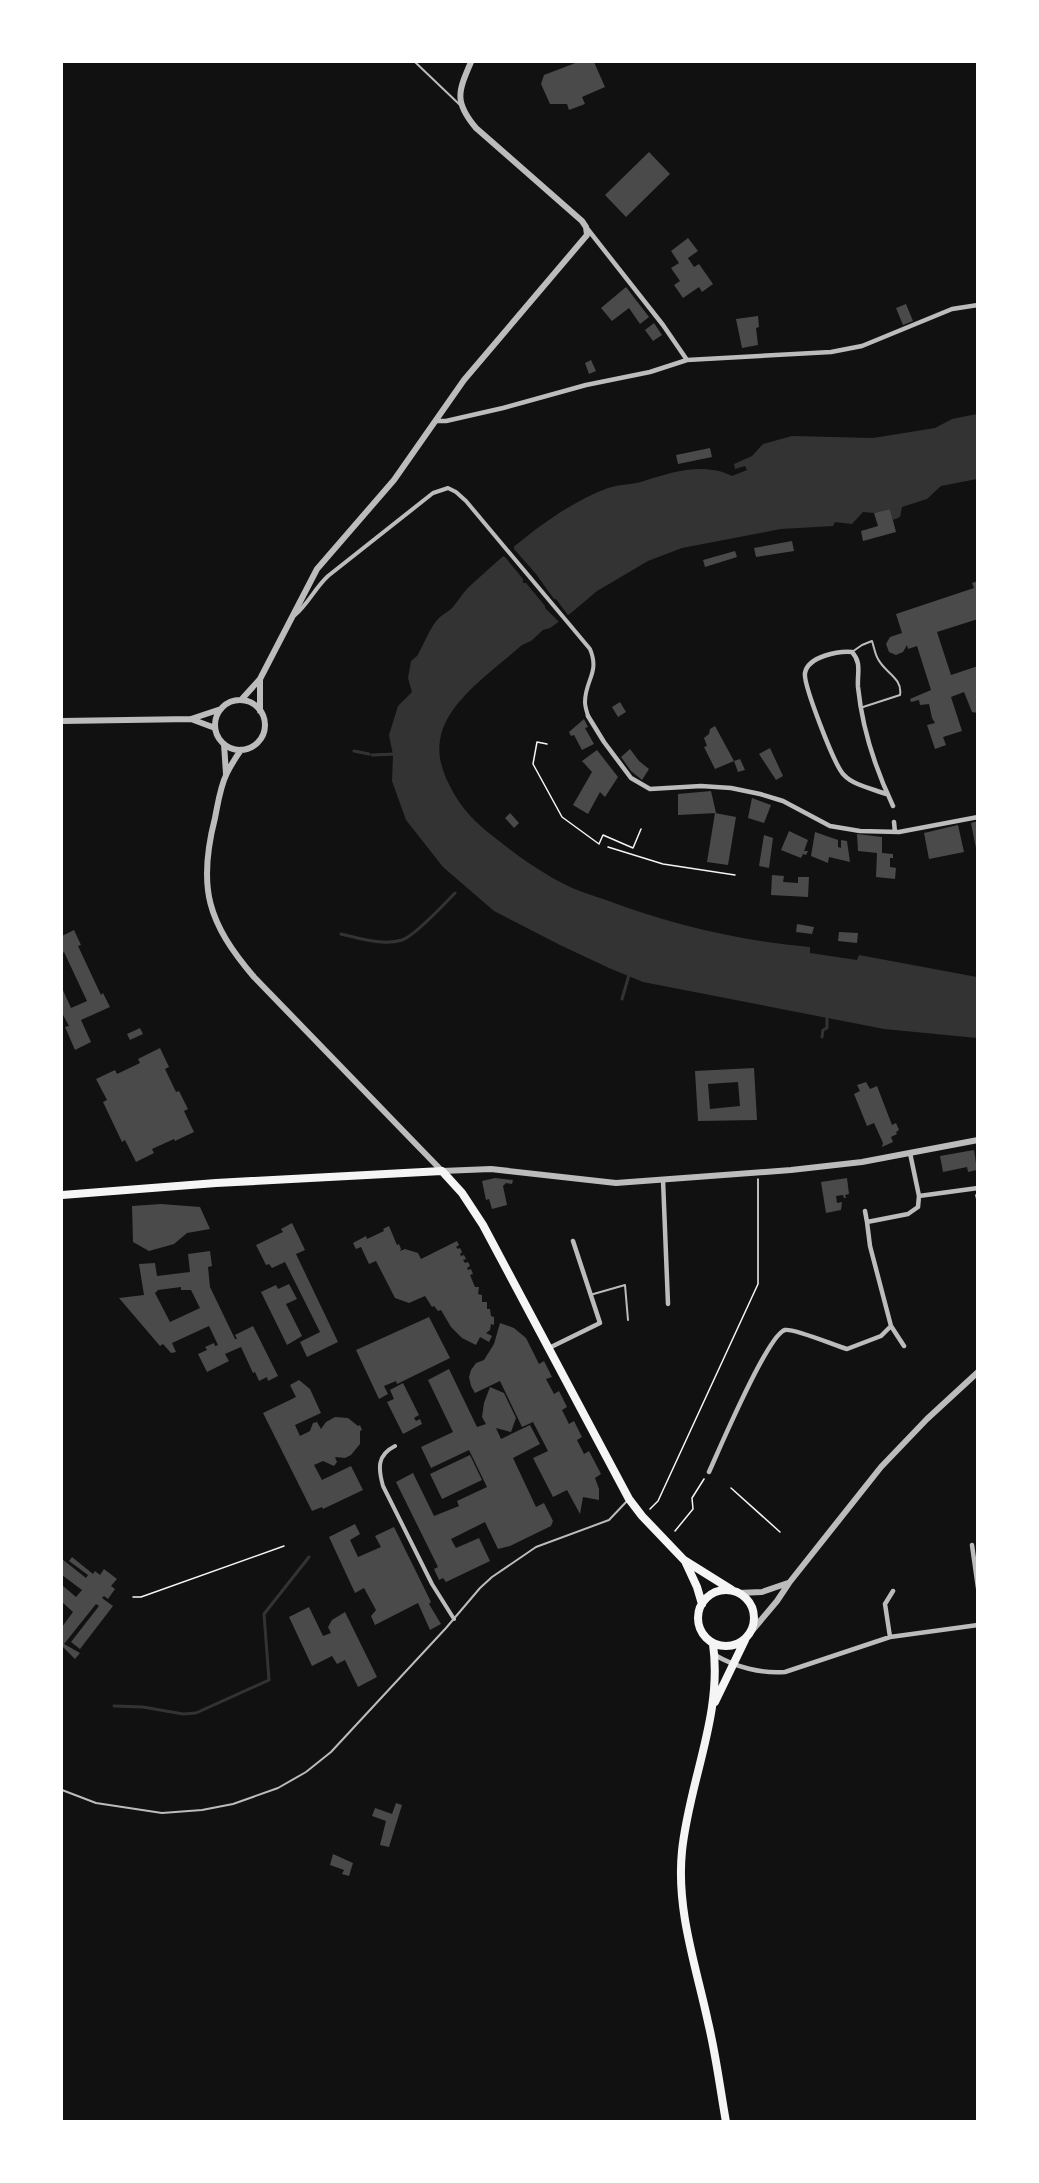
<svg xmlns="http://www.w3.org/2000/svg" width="1039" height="2183" viewBox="0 0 1039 2183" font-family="'PT Sans Narrow',sans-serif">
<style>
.water{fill:#333}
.pier{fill:#111}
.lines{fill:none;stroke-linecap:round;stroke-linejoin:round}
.stream{stroke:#333;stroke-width:3}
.building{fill:#4a4a4a;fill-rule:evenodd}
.path{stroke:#f5f5f5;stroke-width:1.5}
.service{stroke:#bcbcbc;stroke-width:2}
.pedestrian{stroke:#bcbcbc;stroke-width:4}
.minor{stroke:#bcbcbc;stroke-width:4.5}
.tertiary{stroke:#bcbcbc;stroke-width:6}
.primary{stroke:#f5f5f5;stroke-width:8}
</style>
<rect width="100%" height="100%" fill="#111"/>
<!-- water -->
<path class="water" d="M977 414V479L941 486 927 499 902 507 900 517 893 520 890 509 874 513 863 512 852 524 835 522 833 526 781 529 682 548 648 561 597 591 571 613 550 628 543 630 531 641 522 645C496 668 449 700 441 735 436 756 443 774 453 792 465 814 483 829 503 844 522 859 543 873 564 884 577 891 592 895 606 900 672 925 741 941 810 947V953L857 960 859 955 977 977V1038L884 1029 643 982 609 968 560 945 494 911 443 867 406 820 392 781 393 755 389 735 398 706 412 692 408 678 411 661 417 656C424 645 430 626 440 617 443 614 448 612 451 609 458 602 463 592 471 585 511 548 557 507 608 488 620 484 632 485 644 481 672 472 704 462 732 476L747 470 745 466 735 469 734 464 752 456 763 444 792 436 873 438 935 428 952 419Z"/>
<!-- pier -->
<path class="pier" d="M514 544V549L536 574 554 599H556L570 618 561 624 545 608V606L526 583H523V579L505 557 500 555Z"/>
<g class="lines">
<!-- stream -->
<path class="stream" d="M354 751 369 754
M372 755 395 754
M341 934C359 938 383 946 402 940 415 936 444 904 455 893
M622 999 629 975
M822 1037 823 1030 827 1028V1017
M114 1706 143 1707 183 1714 196 1713 269 1680 264 1614 309 1557"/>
</g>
<!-- building -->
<path class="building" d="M578 62H594L605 87 582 97 585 104 569 110 567 104H550L541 84 544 75Z
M649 152 670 174 626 217 605 195Z
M688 238 698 251 688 258 694 267 699 264 713 284 702 292 699 287 683 298 674 285 680 281 671 268 679 263 671 251Z
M626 287 649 317 640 324 629 308 612 321 601 308Z
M906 304 913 321 903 325 896 308Z
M758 316 759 327 756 328 758 345 742 348 736 319Z
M654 323 662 335 653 341 645 330Z
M591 360 596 371 589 374 585 363Z
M710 448 712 457 678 464 676 455Z
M890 509 896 532 863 541 861 531 878 526 874 513Z
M792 541 794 551 756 557 754 548Z
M735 551 737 557 705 567 703 560Z
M978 581V619L937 632 951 675 978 666V713L972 712 964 692 951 697 962 731 943 737 946 745 935 749 927 725 935 723 932 718 929 704 920 705 919 700 911 702 910 699 931 690 917 646 908 649 907 645 903 652 896 655 889 652 886 644 890 637 902 633 896 614 974 588 972 583Z
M620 702 626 712 618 717 612 707Z
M584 719 588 727 585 728 594 744 582 750 574 735 571 736 569 732Z
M715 726 734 761 715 769 704 747 707 746 704 738 709 734 710 729Z
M770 748 783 776 776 780 759 754Z
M630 749 639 761 649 769 642 780 631 771 621 757Z
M597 750 618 777 605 797 600 792 588 814 573 805 592 772 582 761Z
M740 759 745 770 738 772 734 761Z
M711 791 716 813 678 815V794Z
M752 798 771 805 764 823 748 818Z
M510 813 519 823 514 828 505 818Z
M715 813 736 817 728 865 707 862Z
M978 821V848H976L971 823Z
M958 825 964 852 929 859 924 833Z
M789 831 808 840 804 851H808L806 855 803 854 801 858 781 850Z
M815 832 838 840V847L841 848V840L847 841 850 862 829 857 828 863 811 856Z
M857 834 882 837V853L893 854V858H890V867L896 868 895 879 876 877 877 853 858 851Z
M764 835 773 838 769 868 759 866Z
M772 875 784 876 783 882 798 883V877H809L808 897 771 895Z
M797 924 814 927 812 934 796 932Z
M74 930 81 945 78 946 101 995 103 993 110 1007 81 1020 91 1042 75 1050 65 1027 69 1026 62 1013V988L71 1008 87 1001 64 952 62 954V936Z
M839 932 858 933 857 943 838 941Z
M140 1028 143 1034 130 1040 127 1034Z
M160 1048 169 1067 165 1069 176 1092 179 1091 188 1109 184 1111 194 1132 175 1141 174 1139 152 1149 154 1153 136 1162 125 1140 122 1142 103 1102 107 1100 96 1079 115 1070 117 1074 140 1063 138 1059Z
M754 1068 757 1120 698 1121 695 1071ZM738 1082 740 1106 710 1109 708 1084Z
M866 1082 870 1089 877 1086 892 1125 896 1123 899 1130 896 1132 897 1134 891 1137 893 1142 882 1147 883 1143 874 1123 867 1126 854 1094 860 1091 857 1085Z
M974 1150 977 1170 968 1172 967 1167 943 1172 940 1156Z
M495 1178 513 1180 512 1184 506 1183 503 1186 507 1205 492 1209 489 1199 486 1200 482 1181Z
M847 1178 849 1194 845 1195 846 1198H844L843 1195 836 1196 837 1203 842 1202 841 1210 826 1213 821 1182Z
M161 1204 200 1207 210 1229 187 1233 174 1244 149 1251 133 1242 132 1206Z
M292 1223 305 1250 296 1254 338 1342 307 1357 300 1342 320 1332 285 1262 272 1268 269 1264 266 1265 256 1245 283 1232 281 1229Z
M389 1226 397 1245 399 1244 401 1249 400 1251 405 1249 418 1253 421 1259 457 1241 459 1245 456 1247 458 1249 460 1248 462 1252 460 1254 461 1256 464 1255 466 1259 463 1260 465 1263 468 1262 470 1266 467 1268 468 1270 471 1269 473 1274 470 1275 475 1287H479L478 1294 482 1295V1302H487V1309H490L491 1316 494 1317V1325L491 1324 490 1330 486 1333 492 1336 489 1342 480 1337 476 1345 462 1338 451 1327 441 1310 438 1311 434 1306 432 1307 425 1296 409 1303 395 1298 376 1261 369 1264 361 1247 356 1249 353 1243 366 1236 367 1239 384 1231 383 1229Z
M210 1251 212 1266 208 1267 210 1287 235 1339H237L235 1335 253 1326 278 1376 268 1381 267 1377 259 1381 255 1372 253 1373 241 1347 225 1354 229 1361 207 1372 198 1354 207 1350 205 1347 214 1343 215 1346 218 1345 209 1326 172 1343 176 1352 171 1353 163 1344 160 1346 119 1298 144 1295 139 1264 155 1263 157 1276 190 1272 188 1254ZM181 1287V1290H191L200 1308 170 1322 155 1293 158 1290Z
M289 1284 297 1299 286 1304 302 1336 287 1345 261 1292 276 1285 278 1289Z
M429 1317 450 1358 397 1384 396 1381 384 1386 388 1394 379 1399 356 1350Z
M500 1323 514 1328 526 1338 539 1364 544 1361 552 1377 546 1379 554 1394 559 1391 567 1407 562 1410 569 1424 574 1421 582 1437 577 1440 584 1454 589 1451 601 1474 595 1478 599 1489V1500L583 1497 580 1514 567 1490 553 1497 533 1458 548 1451 533 1422 522 1427 500 1381 475 1393 471 1386 469 1377 471 1370 476 1363 484 1360 494 1344Z
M449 1369 477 1427 486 1424 482 1417 484 1403 490 1387 504 1393 516 1418 511 1432 496 1428 501 1439 530 1425 540 1444 513 1458 536 1507 544 1503 553 1521 551 1526 510 1546 498 1549 485 1522 451 1539 456 1548 479 1538 490 1561 446 1582 443 1578 439 1580 434 1569 438 1567 396 1482 413 1473 434 1516 459 1506 457 1501 487 1487 469 1450 431 1468 421 1447 453 1432 428 1380Z
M299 1380 310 1389 321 1413 295 1425 300 1436 310 1431 313 1423 317 1422 321 1429 326 1422 335 1417 348 1418 358 1426 360 1425 362 1430 360 1431V1444L351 1455 345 1458 335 1457 337 1462 334 1466 323 1461 314 1465 322 1480 351 1466 363 1490 323 1509 322 1507 312 1511 263 1413 296 1397 290 1385Z
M403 1383 419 1415 414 1418 416 1421 420 1419 422 1424 403 1434 387 1402 394 1399 390 1390Z
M470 1455 482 1480 442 1499 430 1474Z
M355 1524 360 1534 350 1540 358 1557 381 1547 375 1536 394 1527 431 1602 429 1604 441 1624 430 1630 418 1603 375 1625 371 1616 376 1610 364 1588 355 1593 329 1537Z
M72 1557 93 1574 95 1571 100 1575 104 1569 117 1579 111 1586 115 1589 108 1599 104 1596 102 1598 113 1606 80 1649 71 1642 99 1606 96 1604 64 1644 80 1653 75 1659 62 1646V1627L73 1612 62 1602V1585L76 1597 82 1590 62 1575V1559L86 1578 88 1575 69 1561Z
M309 1607 323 1636 331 1633 328 1627 332 1620 345 1612 377 1677 358 1687 345 1660 337 1664 332 1656 312 1666 289 1617Z
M396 1803 402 1805 389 1847 380 1845 386 1821 372 1816 375 1808 392 1814Z
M333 1854 353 1863 349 1876 342 1874 344 1870 330 1865Z"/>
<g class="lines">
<!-- path -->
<path class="path" d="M547 744 537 742 533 764 562 817 599 844 603 835 633 848 641 829
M608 847 663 864 735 875
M976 1195 978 1205
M731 1488 780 1532
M650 1509 658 1501 758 1284V1179
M675 1531 693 1509 692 1498 704 1479
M133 1597H141L284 1546"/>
<!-- service -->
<path class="service" d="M415 62 460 105
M852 652 862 645 872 641C874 647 875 654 878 659 885 673 903 678 900 695L863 707
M590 1295 625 1285 628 1320
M62 1790 96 1803 162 1813 202 1810 233 1804 278 1788 306 1772 331 1752 446 1628 480 1588 492 1577 536 1547 609 1520 628 1500"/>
<!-- pedestrian -->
<path class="pedestrian" d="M295 615C308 604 315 588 328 576L433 493 448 488 456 492 466 501 590 649C600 673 585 680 585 702 585 707 587 712 588 716
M395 1446C377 1455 378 1468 383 1486L432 1584 454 1619"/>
<!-- minor -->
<path class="minor" d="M586 227 663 325 687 360
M435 421H446L503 408 586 385 650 372 687 360 831 352 862 346 952 309 978 305
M588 716 604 742 631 778 650 789 701 786 731 788 760 794 783 801 830 826 860 831 899 832 978 817
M886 794C873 789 853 785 844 775 835 767 803 684 805 673 808 656 839 651 852 652 862 663 857 673 858 687 862 727 876 770 893 806
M894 822 895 832
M663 1180 668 1304
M919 1196 978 1188
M865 1211 867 1222
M891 1326 904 1346
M549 1348 600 1323 573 1241
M709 1472C719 1450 768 1334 785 1330 794 1328 836 1346 847 1349L881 1336 891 1326 870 1246 867 1222 908 1214 918 1207 919 1196 910 1153
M972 1545 978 1588
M890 1637 885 1604 893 1591
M715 1655C735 1667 762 1674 785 1672L890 1637 978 1625"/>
<!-- tertiary -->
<path class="tertiary" d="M241 700 260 679 317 569 394 480 464 380 587 235 586 227 582 221 476 128C454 102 458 92 471 62
M215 725a25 25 0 1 1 50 0a25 25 0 1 1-50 0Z
M260 711V679
M191 719 215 728
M62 721 191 719 221 709
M224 744 226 774
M241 750C236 757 231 765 227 773 220 787 218 803 215 818 197 888 208 923 254 977L442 1171 491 1169 616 1183 791 1170 862 1162 978 1140
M738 1593 762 1592 788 1583
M751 1632 777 1601 789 1583 881 1467 927 1419 978 1372"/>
<!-- primary -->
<path class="primary" d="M62 1195 216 1183 442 1171 462 1193 483 1225 629 1499 642 1516 684 1560 732 1590
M685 1561 697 1587 702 1604
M698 1618a28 28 0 1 1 56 0a28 28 0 1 1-56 0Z
M713 1644C723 1715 689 1781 682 1851 676 1910 696 1966 708 2022 716 2055 720 2088 726 2122
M715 1702 745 1640"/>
</g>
<!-- border -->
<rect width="1039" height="2183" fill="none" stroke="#ffffff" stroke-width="126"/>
</svg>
